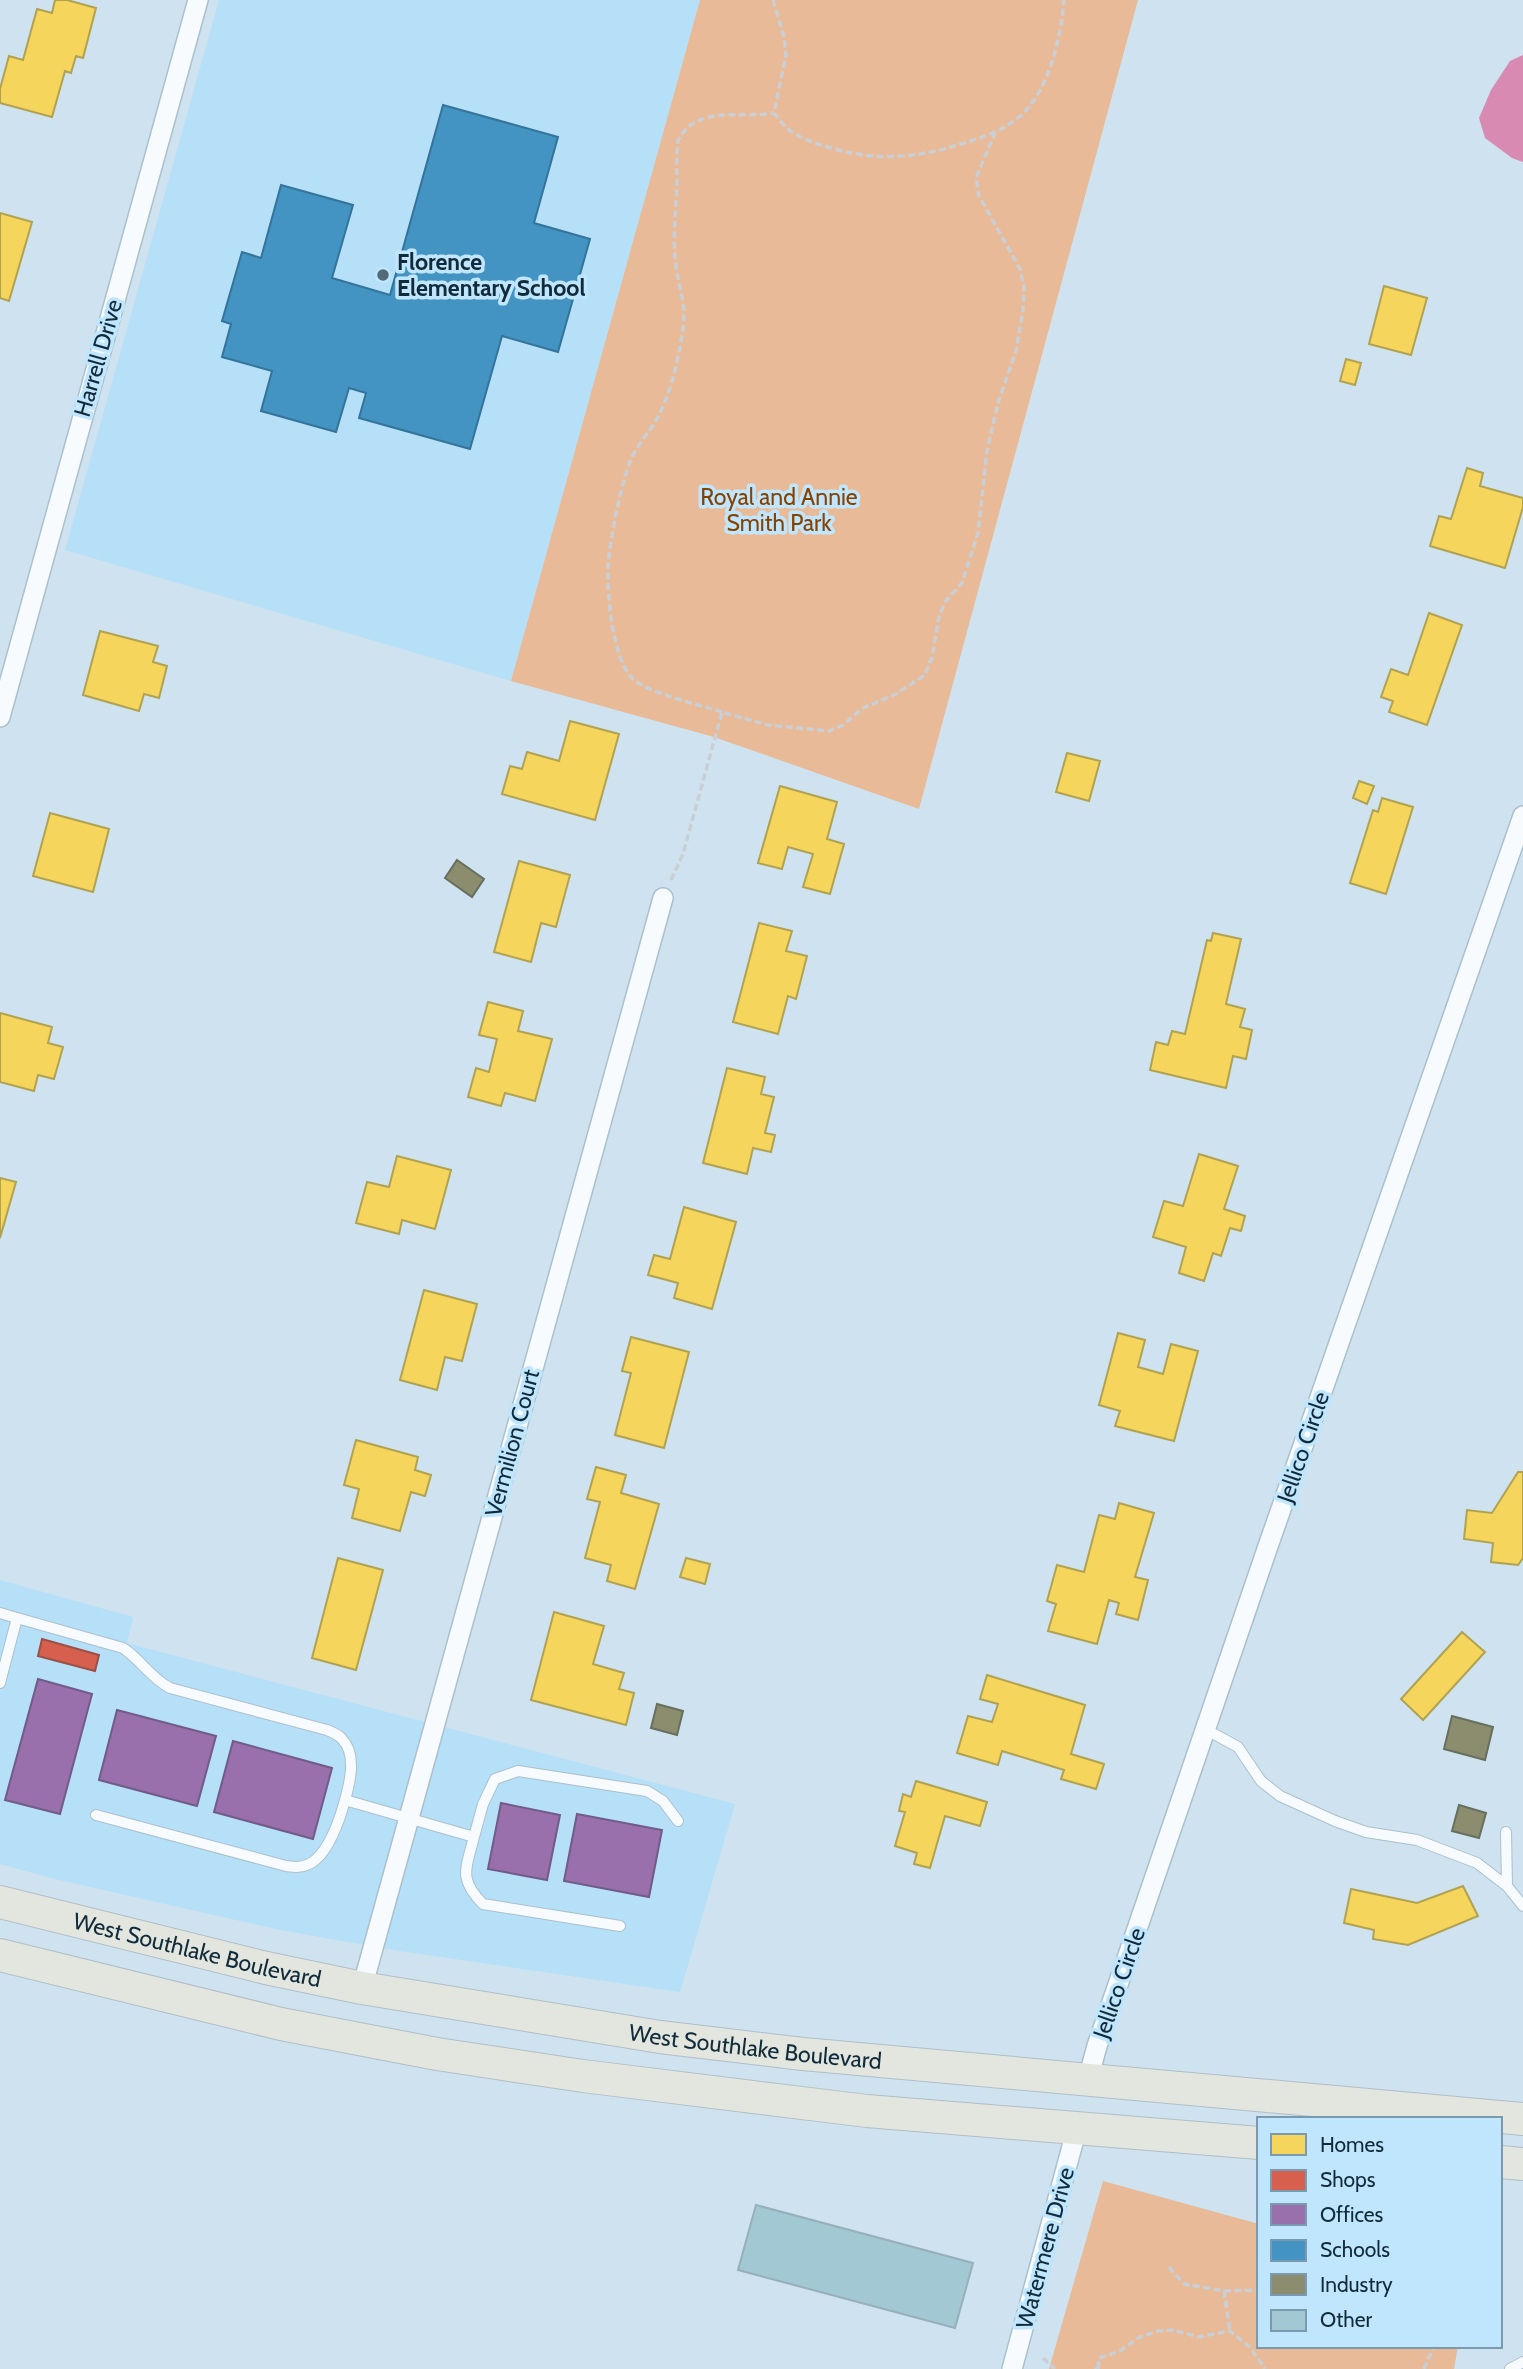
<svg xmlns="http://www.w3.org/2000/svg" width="1523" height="2369" viewBox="0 0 1523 2369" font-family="Cabin,sans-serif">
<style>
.built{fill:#b6dff8}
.green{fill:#e8ba97}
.water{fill:#d88ab2}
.homes{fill:#f6d55c;stroke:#b1a252;stroke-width:2}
.shops{fill:#d6604d;stroke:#9b5047;stroke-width:2}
.offices{fill:#9970ab;stroke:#705b89;stroke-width:2}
.schools{fill:#4393c3;stroke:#34749a;stroke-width:2}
.industry{fill:#8c8c6e;stroke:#676f5e;stroke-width:2}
.building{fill:#a2c8d3;stroke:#96afb9;stroke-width:2}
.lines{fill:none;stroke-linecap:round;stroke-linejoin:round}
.service-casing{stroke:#abc0cd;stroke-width:12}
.minor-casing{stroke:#abc0cd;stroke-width:22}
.primary-casing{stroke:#b1bec7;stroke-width:34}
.path{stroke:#c9cfd4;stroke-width:3.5;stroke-dasharray:7 3.5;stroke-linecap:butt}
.service{stroke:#f8fbfd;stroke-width:10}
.minor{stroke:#f8fbfd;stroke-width:19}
.primary{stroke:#e2e6df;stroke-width:32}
.poi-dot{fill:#536b79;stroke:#c0e6fd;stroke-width:2.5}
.labels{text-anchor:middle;stroke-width:7;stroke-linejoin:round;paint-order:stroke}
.poi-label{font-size:23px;font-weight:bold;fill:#112b3a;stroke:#c0e6fd;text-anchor:start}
.street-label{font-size:23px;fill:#112b3a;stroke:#c0e6fd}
.park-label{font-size:23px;fill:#864200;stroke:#c0e6fd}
</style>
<rect width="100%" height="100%" fill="#cee2ef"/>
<!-- built -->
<path class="built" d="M219 0H700L511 681 65 550Z
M0 1580 133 1617 127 1643 735 1804 680 1992 400 1951 280 1930 55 1879 0 1864Z"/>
<!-- green -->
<path class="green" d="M700 0H1138L919 809 714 737 511 681Z
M1103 2181 1259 2224V2346H1458L1454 2369H1049Z"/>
<!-- water -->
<path class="water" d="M1523 55V162L1512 158 1485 138 1479 118 1491 90 1510 61Z"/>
<!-- homes -->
<path class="homes" d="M55 0H67L96 8 83 58 76 56 71 73 65 71 52 117 0 103V89L9 56 23 60 37 9 52 13Z
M0 213 32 222 9 301 0 298Z
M1384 286 1427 298 1411 355 1369 344Z
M1346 359 1361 363 1355 385 1340 381Z
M1467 468 1483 473 1480 486 1523 498V507L1505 568 1430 546 1439 516 1451 519Z
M1429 613 1462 625 1427 725 1389 712 1393 701 1381 697 1391 669 1408 675Z
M100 631 158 646 153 662 167 666 159 698 144 694 139 711 83 695Z
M570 721 619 734 595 820 502 794 510 766 522 769 527 752 559 761Z
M1067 753 1100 761 1089 801 1056 792Z
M1359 781 1374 786 1367 804 1353 798Z
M780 786 837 802 827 839 844 844 830 894 803 887 813 854 788 847 782 869 758 863Z
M1382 798 1413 807 1386 894 1350 883 1373 810 1378 812Z
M50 813 109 829 93 892 33 876Z
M519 861 570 875 556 927 541 923 531 962 494 952Z
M759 923 792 931 786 951 807 956 796 999 788 996 778 1034 733 1022Z
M1213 933 1241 939 1226 1004 1245 1009 1240 1027 1252 1030 1246 1059 1233 1056 1226 1088 1150 1070 1156 1042 1168 1045 1172 1031 1185 1034 1207 940 1211 941Z
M488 1002 523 1011 518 1031 552 1039 535 1101 505 1093 501 1106 468 1097 476 1068 489 1072 497 1039 479 1035Z
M0 1013 52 1027 48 1043 63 1047 54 1079 38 1075 34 1091 0 1082Z
M727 1068 765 1077 761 1094 774 1097 765 1133 775 1135 771 1152 753 1148 747 1174 703 1163Z
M1199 1154 1238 1166 1224 1209 1245 1216 1241 1231 1230 1228 1221 1256 1213 1253 1204 1281 1179 1273 1186 1247 1153 1237 1164 1201 1183 1206Z
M397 1156 451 1170 435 1229 402 1220 399 1234 356 1223 367 1182 389 1187Z
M0 1178 16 1182 0 1238Z
M684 1207 736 1222 712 1309 674 1298 678 1283 648 1275 654 1255 670 1259Z
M424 1290 477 1304 462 1361 445 1357 437 1390 400 1380Z
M1118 1333 1145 1340 1138 1367 1163 1374 1171 1344 1198 1351 1174 1441 1115 1426 1120 1411 1099 1405Z
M631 1337 689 1352 664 1448 615 1435 631 1373 622 1371Z
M356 1440 418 1457 415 1470 431 1475 425 1496 411 1492 400 1531 352 1518 359 1489 344 1485Z
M596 1467 626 1475 621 1493 659 1504 635 1589 607 1581 611 1565 585 1558 600 1502 587 1499Z
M1518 1472H1523V1558L1518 1565 1491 1562 1493 1543 1464 1539 1467 1510 1492 1513Z
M1119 1503 1154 1513 1135 1577 1148 1580 1138 1620 1116 1614 1119 1603 1109 1600 1097 1644 1048 1631 1056 1604 1047 1601 1057 1565 1084 1572 1099 1515 1115 1519Z
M338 1558 383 1570 356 1670 312 1658Z
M686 1558 710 1564 705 1584 680 1577Z
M554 1612 604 1626 593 1664 624 1673 619 1689 634 1693 626 1725 531 1700Z
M1462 1632 1485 1652 1423 1720 1401 1699Z
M987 1675 1085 1705 1071 1754 1104 1764 1096 1789 1061 1779 1064 1770 1002 1751 998 1765 957 1753 968 1716 992 1722 998 1704 980 1699Z
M916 1781 987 1802 980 1826 945 1816 930 1868 914 1864 917 1853 895 1846 905 1812 899 1811 903 1794 911 1797Z
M1463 1886 1478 1916 1408 1945 1373 1939 1374 1930 1344 1923 1351 1889 1417 1903Z"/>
<!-- shops -->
<path class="shops" d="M42 1639 99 1655 95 1671 38 1656Z"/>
<!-- offices -->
<path class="offices" d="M38 1679 92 1694 60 1814 5 1800Z
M117 1710 216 1736 197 1806 99 1780Z
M233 1741 332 1768 313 1839 214 1812Z
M501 1803 560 1815 547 1880 488 1869Z
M577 1814 662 1830 649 1897 564 1881Z"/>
<!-- schools -->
<path class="schools" d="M443 105 558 137 534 223 590 239 558 352 502 336 470 449 359 418 366 393 349 388 336 432 261 411 272 371 222 357 231 324 222 321 242 252 261 258 281 185 353 205 332 278 390 295Z"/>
<!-- industry -->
<path class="industry" d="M457 860 484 879 472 897 445 878Z
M657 1704 683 1711 677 1735 651 1728Z
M1452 1716 1493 1727 1485 1760 1444 1749Z
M1459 1805 1486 1813 1479 1838 1452 1831Z"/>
<!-- building -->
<path class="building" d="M756 2205 973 2263 955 2328 738 2270Z"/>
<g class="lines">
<!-- service casing -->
<g class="service-casing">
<path id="service" d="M0 1613 17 1618
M0 1683 17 1618 123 1648C141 1660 151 1678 170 1688L327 1730C332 1732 339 1735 342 1739 357 1754 350 1782 345 1800L474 1837C466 1868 458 1879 483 1904L620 1926
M1205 1729 1238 1747 1261 1781 1280 1796 1335 1821 1366 1832 1417 1840 1477 1863 1507 1886 1523 1906
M96 1815 286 1866C295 1867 301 1868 309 1864 328 1855 340 1819 345 1800
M1506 1832 1507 1886
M474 1837 483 1804 495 1779 518 1771 647 1791 663 1801 678 1821
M1510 2369 1523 2362"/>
</g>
<!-- minor casing -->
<g class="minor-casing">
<path id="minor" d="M0 717 198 0
M362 1988 663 898
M1088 2079 1097 2046 1266 1552 1523 816
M1012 2369 1077 2128"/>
</g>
<!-- primary casing -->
<g class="primary-casing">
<g id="primary">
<path id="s1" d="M0 1902 266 1968 362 1988 660 2037 803 2054 1523 2119"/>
<path d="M0 1955 281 2024 437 2054 583 2076 867 2111 1259 2143"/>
<path d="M1500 2162 1523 2164"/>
</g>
</g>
<!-- path -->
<path class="path" d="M773 0 784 37 786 55 774 113C779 119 785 128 792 132 804 140 817 144 831 148 879 162 919 158 967 142 986 136 1003 130 1019 117 1049 92 1061 37 1064 0
M722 712C700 705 648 693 633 679 612 659 607 594 608 566 610 540 620 487 630 462 636 446 649 433 658 417 671 392 677 364 682 336 688 303 678 288 675 258 673 232 676 209 677 183 677 169 676 155 678 141 696 104 740 119 774 113
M671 880 683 854 722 712 768 725 829 731 843 725 863 708 896 694 925 675 932 657 939 617 945 602 962 583 978 533 987 451 998 403 1016 351 1023 310 1024 287 1020 269 979 196 976 178 995 133
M1169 2267 1184 2284 1224 2291 1230 2331
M1224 2291 1259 2290
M1043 2358 1055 2369
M1098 2368 1099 2358 1120 2351 1140 2337 1158 2331 1173 2330 1199 2337 1230 2331 1250 2347 1265 2369
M1094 2369H1100
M1424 2369 1434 2346"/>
<!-- service -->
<use href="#service" class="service"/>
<!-- minor -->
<use href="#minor" class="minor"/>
<!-- primary -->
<use href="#primary" class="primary"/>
</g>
<!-- markers -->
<circle class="poi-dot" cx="383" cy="275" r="7"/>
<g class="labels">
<!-- poi labels -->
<g class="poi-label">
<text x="397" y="270">Florence<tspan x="397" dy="26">Elementary School</tspan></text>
</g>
<!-- street labels -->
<g class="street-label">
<text transform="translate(98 358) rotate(-74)" y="8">Harrell Drive</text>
<text transform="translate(512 1443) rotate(-75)" y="8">Vermilion Court</text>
<text transform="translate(1303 1447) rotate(-71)" y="8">Jellico Circle</text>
<text dy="8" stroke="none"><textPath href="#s1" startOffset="203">West Southlake Boulevard</textPath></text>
<text transform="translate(1119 1983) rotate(-71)" y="8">Jellico Circle</text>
<text dy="8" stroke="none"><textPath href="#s1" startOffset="770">West Southlake Boulevard</textPath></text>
<text transform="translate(1045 2248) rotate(-75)" y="8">Watermere Drive</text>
</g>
<!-- park labels -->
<g class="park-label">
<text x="779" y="505">Royal and Annie<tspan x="779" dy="26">Smith Park</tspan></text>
</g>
</g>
<!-- legend -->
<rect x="1257" y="2117" width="245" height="231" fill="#c0e6fd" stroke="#7a9baf" stroke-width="2"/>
<rect x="1271" y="2134" width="35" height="21" fill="#f6d55c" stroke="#7a9baf" stroke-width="2"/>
<text x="1320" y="2152" font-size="21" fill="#112b3a">Homes</text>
<rect x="1271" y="2170" width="35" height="21" fill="#d6604d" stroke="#7a9baf" stroke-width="2"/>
<text x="1320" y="2187" font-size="21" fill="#112b3a">Shops</text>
<rect x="1271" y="2204" width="35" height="21" fill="#9970ab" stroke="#7a9baf" stroke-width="2"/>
<text x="1320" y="2222" font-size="21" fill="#112b3a">Offices</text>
<rect x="1271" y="2240" width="35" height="21" fill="#4393c3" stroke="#7a9baf" stroke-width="2"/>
<text x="1320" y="2257" font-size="21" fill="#112b3a">Schools</text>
<rect x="1271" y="2274" width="35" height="21" fill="#8c8c6e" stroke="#7a9baf" stroke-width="2"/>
<text x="1320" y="2292" font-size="21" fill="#112b3a">Industry</text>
<rect x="1271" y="2310" width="35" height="21" fill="#a2c8d3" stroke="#7a9baf" stroke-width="2"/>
<text x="1320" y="2327" font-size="21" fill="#112b3a">Other</text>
</svg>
